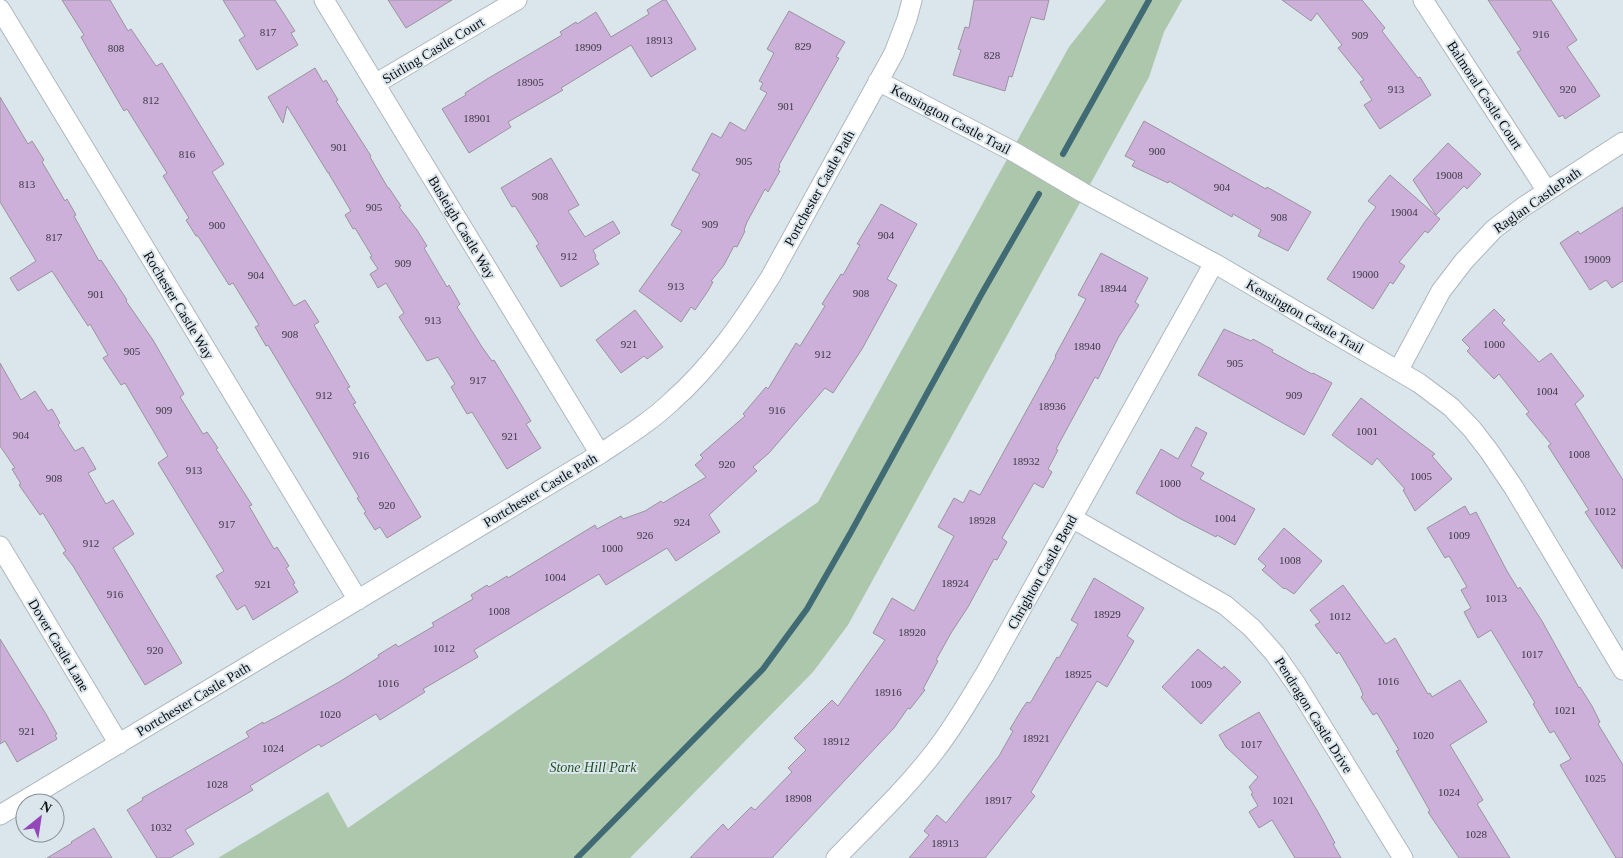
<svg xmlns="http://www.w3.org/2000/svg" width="1623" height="858" viewBox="0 0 1623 858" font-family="Georgia,serif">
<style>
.green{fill:#acc7ab}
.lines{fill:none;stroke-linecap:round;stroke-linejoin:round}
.stream{stroke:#406b75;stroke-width:6}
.building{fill:#ccb0da;stroke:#9a949d}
.minor-casing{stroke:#aeb8bf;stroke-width:21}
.minor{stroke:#fff;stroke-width:19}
.labels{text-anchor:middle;stroke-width:4;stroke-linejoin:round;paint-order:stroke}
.number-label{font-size:11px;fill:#3c3844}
.street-label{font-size:14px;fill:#0c1012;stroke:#dbe5ec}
.park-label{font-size:14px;font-style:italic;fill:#205323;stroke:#dbe5ec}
</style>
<rect width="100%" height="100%" fill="#dbe5ec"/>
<!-- green -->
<path class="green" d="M1106 0H1182L1164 32 1149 77 848 625 813 672 630 858H218L328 792 348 828 818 502 1069 47Z"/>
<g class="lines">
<!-- stream -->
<path class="stream" d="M1063 154 1149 0
M577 858 763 669 807 609 851 532 981 295 1039 194"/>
</g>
<!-- building -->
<path class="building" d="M62 0H110L128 31 131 29 156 66 162 63 224 164 212 172 294 306 305 300 319 322 314 325 350 387 347 388 356 403 353 404 421 517 387 538 380 527 375 530 364 513 366 512 357 498 359 497 268 345 266 346 255 327 259 325 233 283 229 285 198 236H196L186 220 189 218 163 176 167 173 127 109 124 111 90 53 81 37 84 35Z
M223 0H275L295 31 291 33 298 45 257 70 239 40 245 36Z
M388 0H452L406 28Z
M663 0H666L696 49 651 77 631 45 561 88 563 90 508 122 511 127 469 153 442 109 466 95 465 93 487 79 562 35 560 32 576 22 577 24 596 12 611 37 649 14 647 10Z
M974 0H1049L1044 20 1031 17 1012 77 1009 76 1005 91 953 75 961 50 958 49 965 27 969 28Z
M1282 0H1362L1385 28 1382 31 1418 78 1420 77 1431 95 1380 129 1364 105 1372 100 1360 82 1364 80 1338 48 1342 45 1317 13 1311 21Z
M1488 0H1551L1577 40 1567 47 1600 96 1565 119 1563 115 1559 117 1517 52 1521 50Z
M789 11 845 42 836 57 839 58 779 165 780 166 778 170 780 171 768 192 765 189 747 222 744 230 745 231 737 247 734 246 724 265 711 281 713 282 708 291 695 310 691 307 681 322 639 291 682 231 671 225 700 174 692 170 712 133 721 138 730 122 745 131 767 93 760 89 763 83 759 81 774 53 767 49Z
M315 68 323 82 326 80 338 100 336 101 371 156 370 157 388 188H389L401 206 399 207 417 230 427 246 424 248 447 287 449 285 460 304 457 307 482 347 492 361 494 360 531 421 526 424 541 448 507 469 472 412 467 414 451 387 455 384 438 357 427 361 399 317 404 313 386 283 378 288 370 274 378 269 370 257 372 256 355 228 353 229 345 215 351 211 329 174 330 173H328L287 106 283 123 268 97Z
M0 97 28 144 32 141 44 160 42 162 65 201 67 199 76 215 74 216 99 261 101 260 127 300 126 301 153 340 184 394 180 397 203 434 207 432 218 448 216 449 252 505 249 506 274 549 277 547 289 566 286 568 295 583 293 584 298 592 253 620 245 605 237 610 216 576 224 571 158 463 168 456 125 383 121 385 103 358 108 355 90 324 88 326 52 271 18 291 10 278 36 261 0 202Z
M1144 121 1266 189 1267 187 1311 212 1288 251 1258 236 1261 230 1233 214 1232 217 1169 181 1168 183 1132 166 1135 161 1125 156Z
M1448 143 1481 174 1467 189 1464 186 1436 215 1413 180Z
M551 158 579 205 568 211 585 237 613 221 620 233 593 250 596 256 595 258 599 264 561 287 536 246 539 244 515 206 512 207 501 188Z
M1390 175 1440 219 1428 233 1425 231 1399 262 1405 266 1393 284 1390 282 1373 309 1327 279 1364 223 1376 207 1368 201Z
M881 204 917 224 887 279 897 285 862 349 833 393 825 388 769 453 753 467 757 471 709 515 720 532 676 561 667 548 606 585 599 574 474 650 478 657 423 689 425 692 380 720 376 714 321 747 319 744 250 786 253 790 185 830 194 844 170 858H157L127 810 143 800 142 798 249 737 246 732 263 722V724L282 714 339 682 379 657 378 655 396 644 398 647 434 626 432 623 473 599 471 595 487 585 489 587 507 576 508 578 595 525 597 529 621 516 623 519 645 511 661 501 663 503 706 477 695 465 703 458 700 455 745 416 743 414 766 387 768 389 796 343 800 346 825 306 822 304 841 274 843 275 860 245 857 244Z
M1623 207V281L1612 288 1606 280 1590 290 1560 243 1578 231 1580 234Z
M1101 253 1148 278 1135 302 1139 305 1118 338 1098 379 1095 377 1056 449 1058 450 1048 469 1052 472 1043 488 1034 483 1002 538 1007 542 997 560 994 559 968 607 951 633 936 660 938 661 923 689 925 690 910 709 908 708 894 728 772 858H690L723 824 728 830 751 807 755 810 792 772 788 768 806 750 794 738 832 700 838 706 885 640 873 633 892 598 914 611 954 536 938 527 954 498 963 503 970 490 980 495 1056 357 1055 356 1086 299 1078 295Z
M1494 309 1505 320 1502 323 1539 362 1551 353 1584 396 1575 404 1623 480V569L1585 512 1589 510 1548 446 1551 444 1526 414 1529 412 1499 374 1494 379 1467 351 1470 348 1462 340Z
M635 310 663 347 647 359 644 356 621 373 596 340Z
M1224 329 1251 341 1253 339 1273 350 1272 352 1312 374 1313 373 1332 383 1304 435 1198 375Z
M0 363 21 400 35 391 48 411 52 409 60 423 58 425 75 451 83 447 96 469 88 473 106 504 113 500 134 534 113 548 182 663 145 685 73 566 63 553 66 551 43 513 40 515 19 485 21 484 12 469 15 468 0 446Z
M1361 398 1435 454 1432 456 1452 479 1415 511 1403 490 1405 489 1377 458 1372 465 1332 435Z
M1196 427 1207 433 1191 466 1204 473 1200 479 1255 509 1235 545 1217 535 1216 537 1179 518 1136 493 1161 449 1178 459Z
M1465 506 1470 515 1476 512 1507 571 1518 589 1520 587 1542 621 1579 688 1580 687 1592 706 1600 722 1598 724 1623 765V858H1616L1560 765 1571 759 1554 731 1550 733 1533 704 1535 703 1491 630 1478 638 1464 612 1471 608 1461 590 1467 587 1449 556 1445 558 1427 528Z
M1284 528 1322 561 1294 594 1285 588 1284 589 1262 570 1266 566 1258 559Z
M1094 578 1144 608 1127 636 1134 641 1107 687 1097 681 1031 792 1035 796 985 858H909L929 835 924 831 937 815 946 823 999 756 1013 731 1010 729 1022 709 1027 702 1030 703 1032 700 1057 657 1059 658 1078 624 1071 620Z
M1343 585 1386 644 1395 638 1428 694 1430 693 1432 697 1460 680 1487 722 1450 745 1483 800 1477 804 1510 858H1459L1428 812 1430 811 1396 751 1399 750 1377 713 1373 715 1361 697 1363 695 1360 687 1339 652 1337 654 1315 625 1320 622 1310 610Z
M0 639 46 714 57 734 55 735 57 739 17 762 5 741 0 744Z
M1198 649 1222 669 1224 666 1241 682 1201 724 1162 687Z
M1259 712 1318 812 1335 843 1333 844 1341 858H1295L1272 820 1259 828 1249 812 1258 806 1251 794 1253 793 1249 787 1258 777 1226 747 1219 735Z
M94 828 112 858H47L72 843 71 842Z"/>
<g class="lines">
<!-- minor casing -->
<g class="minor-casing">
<path id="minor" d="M324 0 600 454
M1423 0 1547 191
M0 9 358 600
M878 81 1016 153 1082 192 1214 263 1419 383 1451 407 1472 429 1489 451 1514 488 1623 670
M375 84 517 0
M1398 371 1441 291 1464 261 1494 229 1523 207 1623 142
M1072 518 1225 605 1252 628 1275 654 1296 684 1403 858
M0 546 119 744
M0 815 600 454C624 438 650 422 671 402 712 366 742 322 771 276L894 53 907 19 912 0
M836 858C870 823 906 789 935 751 954 727 969 700 985 674L1214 263"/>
</g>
<!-- minor -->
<use href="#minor" class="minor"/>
</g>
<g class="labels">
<!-- number labels -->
<g class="number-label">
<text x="268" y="36">817</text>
<text x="1541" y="38">916</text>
<text x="1360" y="39">909</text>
<text x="659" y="44">18913</text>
<text x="803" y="50">829</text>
<text x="588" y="51">18909</text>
<text x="116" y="52">808</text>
<text x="992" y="59">828</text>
<text x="530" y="86">18905</text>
<text x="1396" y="93">913</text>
<text x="1568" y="93">920</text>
<text x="151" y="104">812</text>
<text x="786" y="110">901</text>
<text x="477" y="122">18901</text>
<text x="339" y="151">901</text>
<text x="1157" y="155">900</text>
<text x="187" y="158">816</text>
<text x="744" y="165">905</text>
<text x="1449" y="179">19008</text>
<text x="27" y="188">813</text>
<text x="1222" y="191">904</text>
<text x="540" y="200">908</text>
<text x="374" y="211">905</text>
<text x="1404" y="216">19004</text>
<text x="1279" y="221">908</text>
<text x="710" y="228">909</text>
<text x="217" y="229">900</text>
<text x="886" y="239">904</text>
<text x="54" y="241">817</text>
<text x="569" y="260">912</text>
<text x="1597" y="263">19009</text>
<text x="403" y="267">909</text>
<text x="1365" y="278">19000</text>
<text x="256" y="279">904</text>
<text x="676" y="290">913</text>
<text x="1113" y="292">18944</text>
<text x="861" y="297">908</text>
<text x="96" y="298">901</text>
<text x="433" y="324">913</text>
<text x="290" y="338">908</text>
<text x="629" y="348">921</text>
<text x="1494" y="348">1000</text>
<text x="1087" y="350">18940</text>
<text x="132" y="355">905</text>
<text x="823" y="358">912</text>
<text x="1235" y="367">905</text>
<text x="478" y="384">917</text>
<text x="1547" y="395">1004</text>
<text x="324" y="399">912</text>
<text x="1294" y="399">909</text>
<text x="1052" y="410">18936</text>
<text x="164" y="414">909</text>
<text x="777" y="414">916</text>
<text x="1367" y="435">1001</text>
<text x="21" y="439">904</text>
<text x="510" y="440">921</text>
<text x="1579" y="458">1008</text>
<text x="361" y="459">916</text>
<text x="1026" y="465">18932</text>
<text x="727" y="468">920</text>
<text x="194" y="474">913</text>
<text x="1421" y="480">1005</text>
<text x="54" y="482">908</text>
<text x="1170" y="487">1000</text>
<text x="387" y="509">920</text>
<text x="1605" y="515">1012</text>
<text x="1225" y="522">1004</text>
<text x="982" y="524">18928</text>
<text x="682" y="526">924</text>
<text x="227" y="528">917</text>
<text x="645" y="539">926</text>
<text x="1459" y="539">1009</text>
<text x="91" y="547">912</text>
<text x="612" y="552">1000</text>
<text x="1290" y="564">1008</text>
<text x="555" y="581">1004</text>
<text x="955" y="587">18924</text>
<text x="263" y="588">921</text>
<text x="115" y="598">916</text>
<text x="1496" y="602">1013</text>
<text x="499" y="615">1008</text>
<text x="1107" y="618">18929</text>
<text x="1340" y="620">1012</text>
<text x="912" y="636">18920</text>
<text x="444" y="652">1012</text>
<text x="155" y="654">920</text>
<text x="1532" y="658">1017</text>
<text x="1078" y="678">18925</text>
<text x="1388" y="685">1016</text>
<text x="388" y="687">1016</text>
<text x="1201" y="688">1009</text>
<text x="888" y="696">18916</text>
<text x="1565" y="714">1021</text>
<text x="330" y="718">1020</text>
<text x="27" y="735">921</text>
<text x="1423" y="739">1020</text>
<text x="1036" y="742">18921</text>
<text x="836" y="745">18912</text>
<text x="1251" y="748">1017</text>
<text x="273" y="752">1024</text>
<text x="1595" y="782">1025</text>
<text x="217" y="788">1028</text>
<text x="1449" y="796">1024</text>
<text x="798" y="802">18908</text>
<text x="998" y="804">18917</text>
<text x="1283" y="804">1021</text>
<text x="161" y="831">1032</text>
<text x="1476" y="838">1028</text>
<text x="945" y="847">18913</text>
</g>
<!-- street labels -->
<g class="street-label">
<text transform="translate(433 50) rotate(-31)" y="5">Stirling Castle Court</text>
<text transform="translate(1485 95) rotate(57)" y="5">Balmoral Castle Court</text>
<text transform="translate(951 119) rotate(28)" y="5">Kensington Castle Trail</text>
<text transform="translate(819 188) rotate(-61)" y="5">Portchester Castle Path</text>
<text transform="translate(1537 200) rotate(-35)" y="5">Raglan CastlePath</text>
<text transform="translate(462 227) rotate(59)" y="5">Busleigh Castle Way</text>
<text transform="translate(179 305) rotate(59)" y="5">Rochester Castle Way</text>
<text transform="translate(1305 316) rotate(30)" y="5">Kensington Castle Trail</text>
<text transform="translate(540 490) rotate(-31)" y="5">Portchester Castle Path</text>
<text transform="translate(1042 572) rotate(-61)" y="5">Chrighton Castle Bend</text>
<text transform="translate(59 645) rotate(59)" y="5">Dover Castle Lane</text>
<text transform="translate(193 699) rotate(-31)" y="5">Portchester Castle Path</text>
<text transform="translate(1314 715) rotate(58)" y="5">Pendragon Castle Drive</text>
</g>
<!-- park labels -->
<g class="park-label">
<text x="593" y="772">Stone Hill Park</text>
</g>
</g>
<!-- north arrow -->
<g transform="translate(40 818) rotate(30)"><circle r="24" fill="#dbe5ec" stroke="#889095"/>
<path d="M0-4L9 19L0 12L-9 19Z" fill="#9447b9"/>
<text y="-8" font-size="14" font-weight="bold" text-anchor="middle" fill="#0c1012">N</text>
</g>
</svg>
